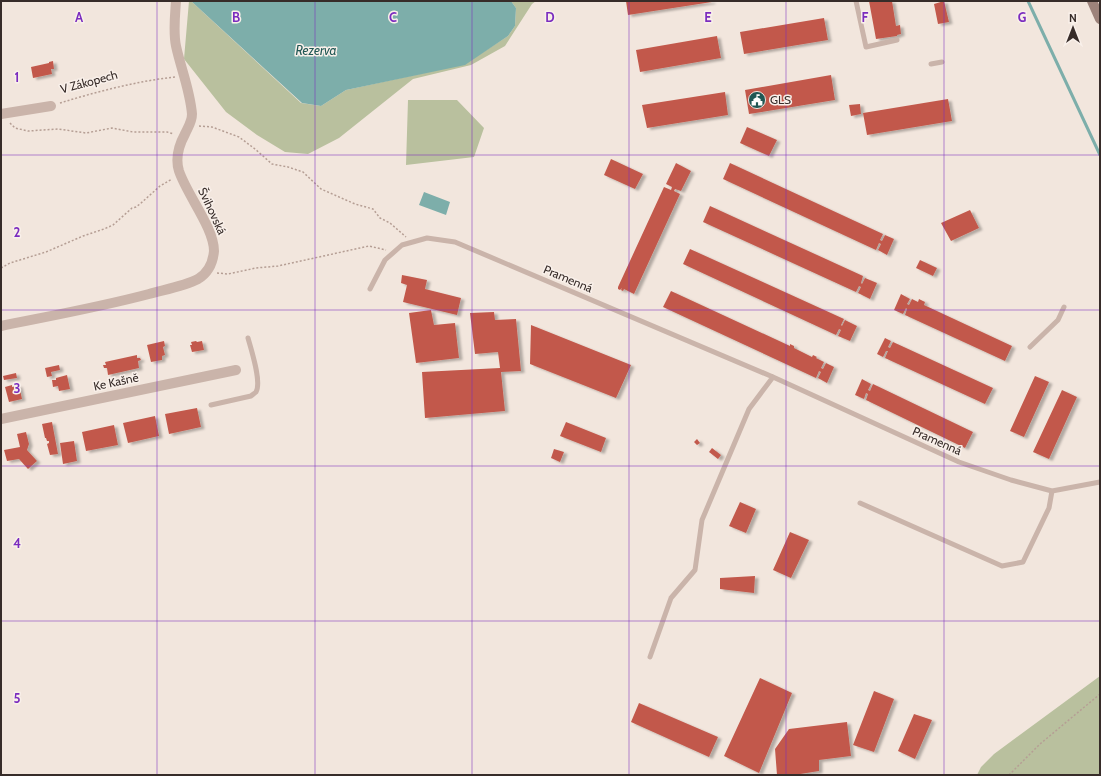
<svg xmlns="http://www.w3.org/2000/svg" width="1101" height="776" viewBox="0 0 1101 776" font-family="Cabin,sans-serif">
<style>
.green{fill:#b9c09e}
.water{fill:#7daeaa}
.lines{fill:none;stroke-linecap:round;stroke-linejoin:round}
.stream{stroke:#7daeaa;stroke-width:3}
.building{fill:#c2594b;filter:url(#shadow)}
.path{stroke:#b59e94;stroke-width:1.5;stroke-dasharray:2 2;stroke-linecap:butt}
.lane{stroke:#cab4aa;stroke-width:5}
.street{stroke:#cab4aa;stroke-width:10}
.secondary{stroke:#9d837b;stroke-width:10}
.grid{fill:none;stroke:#7b2cbf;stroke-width:1;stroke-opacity:0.55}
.labels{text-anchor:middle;stroke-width:3;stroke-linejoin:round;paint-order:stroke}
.street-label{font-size:12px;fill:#372c29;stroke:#f9f0ea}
.poi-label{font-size:12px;fill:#372c29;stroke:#f9f0ea;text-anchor:start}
.water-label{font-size:13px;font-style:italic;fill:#205754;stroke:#f9f0ea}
.grid-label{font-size:13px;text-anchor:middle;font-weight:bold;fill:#7b2cbf;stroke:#f9f0ea;stroke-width:3;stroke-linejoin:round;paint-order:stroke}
</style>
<defs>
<filter id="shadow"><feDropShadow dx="3.5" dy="2" stdDeviation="1" flood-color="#0004"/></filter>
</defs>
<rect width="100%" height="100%" fill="#f2e6dd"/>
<!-- green -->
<path class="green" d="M189 1H191L301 103 321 106 346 90 465 64 508 36 515 26 516 8 511 1H536L532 4 505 46 471 65 413 79 339 138 308 154 285 152 257 135 226 112 184 59Z
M408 100H457L484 128 474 157 406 165Z
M1100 676V775H977L981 767 994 754Z"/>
<!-- water -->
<path class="water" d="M191 1H511L516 8 515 26 508 36 465 65 346 90 321 106 302 103Z
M424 192 450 202 446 215 419 205Z"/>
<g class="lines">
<!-- stream -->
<path class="stream" d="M1028 1 1100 155"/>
</g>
<!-- building -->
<path class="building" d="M626 1H712V2L628 15Z
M869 1H892L896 26 900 25 901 34 897 35V36L876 39Z
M944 1 949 22 938 24 934 4Z
M824 18 828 40 744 54 740 32Z
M717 36 721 58 640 72 636 50Z
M53 61 54 69H51L52 74 33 78 31 67 49 63V62Z
M831 75 835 100 749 114 745 90Z
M725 92 728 115 647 128 642 105Z
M948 99 952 121 867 135 863 113Z
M860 104 861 114 851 116 849 105Z
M747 127 777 140 769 156 740 143Z
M611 159 643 174 635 189 604 175Z
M676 163 691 171 681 191 675 189 674 191 680 194 634 294 624 289 623 291 621 290 622 288 620 290 618 289V287L664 187 671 190 672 187 666 184Z
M730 163 883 234 880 240 882 241 885 235 894 239 887 255 878 250 881 244 879 243 876 250 723 179Z
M710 206 863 276 861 283 862 284 865 278 877 283 870 299 858 293 861 287 859 286 856 292 703 222Z
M970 210 979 228 951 241 941 223Z
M690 249 844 319 841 325 842 326 845 320 857 326 850 341 838 336 841 330 839 329 836 335 683 264Z
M920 260 937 268 933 276 916 268Z
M402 275 427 280 425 289 461 298 457 315 403 302 407 285 401 283Z
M671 291 790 346V344L794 346V348L812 357 813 355 817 357 816 358 824 362 821 368 823 369 826 363 834 367 827 383 818 378 821 372 819 371 816 378 663 307Z
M901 294 910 299 907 304 909 305 912 299 918 302 919 299 925 302 924 305 1012 346 1005 361 905 315 907 309 906 308 903 314 894 310Z
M431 310 434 325 455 323 459 358 416 363 409 313Z
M494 312 495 320 516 319 521 371 501 372 505 411 425 418 422 372 500 368 498 352 475 354 470 313Z
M531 325 631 365 616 398 530 364Z
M885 338 891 341 888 347 890 348 893 342 993 388 985 404 885 358 888 351H886L883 357 877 354Z
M164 341 165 346 163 347 165 355 162 356V360L151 362 147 345Z
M196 341 197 342 202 341 204 350 192 352 190 345H192L191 342Z
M137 355V358H140L141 360 138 361 139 368 108 375 107 368H104L103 365H106L105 362Z
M59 365 60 370 51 372 52 376 47 377 45 368Z
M16 373 17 378 4 380 3 376Z
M67 375 70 389 59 391 58 386 53 387 52 380H56V378Z
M1035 376 1049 382 1024 437 1010 431Z
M862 379 871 384 868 390 870 391 873 384 973 432 965 448 866 400 868 394 866 393 864 399 855 395Z
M12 385V387L19 385 22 399 9 402 5 387Z
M1062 390 1077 397 1049 459 1033 452Z
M197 408 201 427 169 434 165 414Z
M155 416 159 436 128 443 123 423Z
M52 422 58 454 50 455 47 444 49 443V441H47L46 438H45L42 424Z
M566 422 606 438 601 452 560 436Z
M114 425 118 445 86 451 82 432Z
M26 432 29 444 27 450 37 461 28 469 19 459 7 461 4 450 20 447 17 434Z
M697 439 700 443 697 445 694 442Z
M74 441 77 461 63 464 60 443Z
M712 448 721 455 718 459 709 452Z
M554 449 564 452 560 462 551 458Z
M740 502 756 509 746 533 729 526Z
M790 532 809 540 791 578 773 570Z
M755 576 754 593 720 589V578Z
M760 678 792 693 759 773 724 756Z
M874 691 894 699 874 752 853 745Z
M639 703 718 737 709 757 631 722Z
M914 714 932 720 915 759 898 751Z
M847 722 851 756 819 760V771L794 775H777L775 749 789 729Z"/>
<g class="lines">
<!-- path -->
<path class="path" d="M60 103C96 92 137 81 175 77
M10 123 15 128 28 131 58 129 86 133 112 128 133 132H167L174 134
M199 126 212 127 239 137 255 149 272 164 288 167 303 172 321 189 355 204 373 209 380 218 390 223 406 237
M1 268 10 263 46 252 83 236 104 229 113 225 132 208 136 207 140 204 160 186 172 179
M217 273 228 274 256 268 278 266 369 246 386 250
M1009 775 1040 744 1100 694"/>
<!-- lane -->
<path class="lane" d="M856 1 866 47 897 40
M931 64 942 62
M370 289 385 260 402 245 427 238 455 242 773 377 959 462 1011 480 1052 491 1100 482
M1030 347 1058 320 1064 307
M211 405 251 396C252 395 255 393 256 392 262 382 251 349 248 338
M860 503 1002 566 1023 562 1049 508 1052 491
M650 657 671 598 695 570 702 520 749 409 773 377"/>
<!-- street -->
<path class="street" d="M1 114 51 106
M1 326C50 316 100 307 149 294 163 290 185 286 198 279 208 273 213 262 214 251 214 228 187 195 179 171 175 158 179 145 185 134 188 127 192 122 192 114 190 90 181 69 176 46 173 32 175 16 176 1
M1 419 236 370"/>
<!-- secondary -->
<path class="secondary" d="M1092 1 1100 19"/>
</g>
<!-- grid -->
<path class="grid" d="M157 1V775M315 1V775M472 1V775M629 1V775M786 1V775M944 1V775M1 155H1100M1 310H1100M1 466H1100M1 621H1100"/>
<!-- icons -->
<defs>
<g id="civic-disc" transform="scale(0.9)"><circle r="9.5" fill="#205754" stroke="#f9f0ea"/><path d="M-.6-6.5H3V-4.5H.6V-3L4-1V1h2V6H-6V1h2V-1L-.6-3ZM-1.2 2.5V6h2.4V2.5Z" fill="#fff"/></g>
</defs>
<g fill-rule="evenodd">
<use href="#civic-disc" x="757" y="100"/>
</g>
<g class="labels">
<!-- street labels -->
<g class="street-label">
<text transform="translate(89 82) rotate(-15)" y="4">V Zákopech</text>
<text transform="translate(212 211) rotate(65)" y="4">Švihovská</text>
<text transform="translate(568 279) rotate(23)" y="4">Pramenná</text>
<text transform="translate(116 382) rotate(-12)" y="4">Ke Kašně</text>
<text transform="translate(937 441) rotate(24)" y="4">Pramenná</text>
</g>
<!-- poi labels -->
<g class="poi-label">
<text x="770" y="104">GLS</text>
</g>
<!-- water labels -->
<g class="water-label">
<text x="316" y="55">Rezerva</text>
</g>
</g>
<g class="grid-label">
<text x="79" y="22">A</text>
<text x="236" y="22">B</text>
<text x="393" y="22">C</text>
<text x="550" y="22">D</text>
<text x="708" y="22">E</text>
<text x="865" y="22">F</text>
<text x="1022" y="22">G</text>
<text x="17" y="82">1</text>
<text x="17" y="237">2</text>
<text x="17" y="393">3</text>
<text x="17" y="548">4</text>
<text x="17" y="703">5</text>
</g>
<!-- border -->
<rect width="1101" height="776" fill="none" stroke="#372c29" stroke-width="4"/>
<!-- north arrow -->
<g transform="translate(1073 28)" stroke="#f9f0ea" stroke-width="3" paint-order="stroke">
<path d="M0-3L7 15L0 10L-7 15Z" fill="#372c29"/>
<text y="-6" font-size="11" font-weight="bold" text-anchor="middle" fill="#372c29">N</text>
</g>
</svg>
